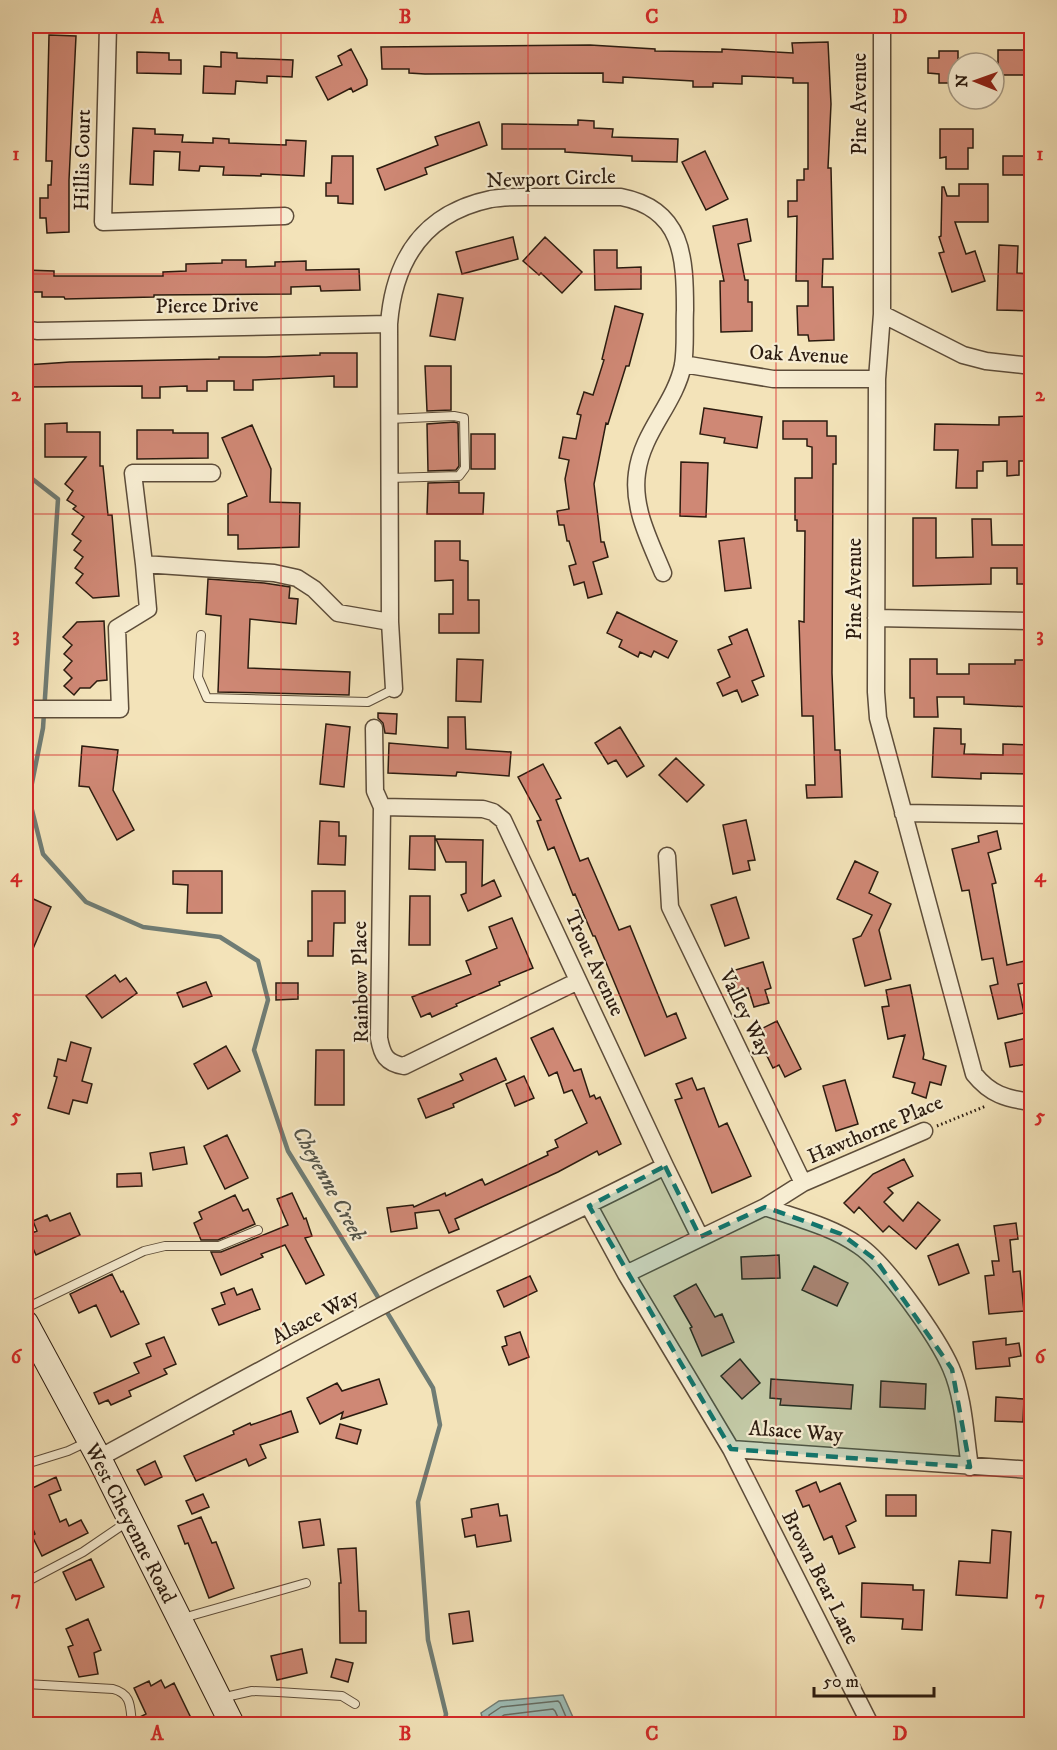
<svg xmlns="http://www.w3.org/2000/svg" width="1057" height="1750" viewBox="0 0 1057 1750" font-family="'IM FELL DW Pica',serif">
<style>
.water{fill:#9dbdb7;stroke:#6f7c74;stroke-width:1.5}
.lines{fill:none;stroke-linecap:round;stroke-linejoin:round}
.shore{stroke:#646c63;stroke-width:1.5}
.stream{stroke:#6f7c74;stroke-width:4.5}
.building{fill:#cf8875;stroke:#2b1b0f;stroke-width:1.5}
.service-casing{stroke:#5d4d3a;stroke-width:10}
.minor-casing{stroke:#5d4d3a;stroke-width:19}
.secondary-casing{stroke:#2b1b0f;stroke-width:26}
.path{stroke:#2b1b0f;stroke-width:3;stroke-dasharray:1.5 3;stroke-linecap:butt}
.service{stroke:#f7edd2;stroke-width:8}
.minor{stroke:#f7edd2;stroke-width:16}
.secondary{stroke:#f7edd2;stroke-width:24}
.marked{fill:#0f766e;fill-opacity:0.2;stroke:#0f766e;stroke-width:4.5;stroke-dasharray:12 8;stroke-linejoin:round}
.grid{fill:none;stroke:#d62828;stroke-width:1.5;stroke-opacity:0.55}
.labels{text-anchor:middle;stroke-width:4.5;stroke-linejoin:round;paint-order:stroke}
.street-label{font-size:21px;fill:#2b1b0f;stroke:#f7edd2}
.water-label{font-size:22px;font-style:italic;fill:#53544a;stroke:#f7edd2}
.neatline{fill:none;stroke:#d62828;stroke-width:2}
.grid-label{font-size:20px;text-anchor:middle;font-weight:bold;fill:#d62828}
</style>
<rect width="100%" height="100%" fill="#f3e3b9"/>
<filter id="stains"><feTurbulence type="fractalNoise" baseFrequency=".00333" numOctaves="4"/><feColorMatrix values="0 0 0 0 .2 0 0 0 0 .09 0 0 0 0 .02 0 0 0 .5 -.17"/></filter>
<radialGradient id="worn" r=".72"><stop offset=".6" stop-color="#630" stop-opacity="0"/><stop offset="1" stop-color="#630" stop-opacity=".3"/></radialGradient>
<!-- water -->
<path class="water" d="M563 1695 576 1724H484L481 1713 499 1701Z"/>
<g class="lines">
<!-- shore -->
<path class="shore" d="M490 1724 489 1715 501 1707 558 1701 560 1703 569 1724
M497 1724 498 1719 504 1715 553 1709 555 1711 561 1724"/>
<!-- stream -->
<path class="stream" d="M26 474 58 499 43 728 29 798 43 854 86 902 143 927 220 937 258 961 268 1000 254 1050 288 1151 381 1302
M385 1309 433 1388 440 1425 418 1502 428 1640 446 1714 444 1724"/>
</g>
<!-- building -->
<path class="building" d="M49 35 76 36 69 180V232L47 233 46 218H40V198H48V185H51L52 161H46Z
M828 42 831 104 828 168H831L833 259H823L822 287H833L834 340 809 341 808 335H798L797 306H808V281H796L797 216 788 217V201H797V180H804V169H808V83H793V78L742 76V84L713 83V87H693V81L623 77V83L603 82V73L425 74 409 73V69H382L381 47 590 45 655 49V51L722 52V49L793 53 792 43Z
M351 49 367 80V85L353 92 351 88 328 100 316 77 342 65 338 56Z
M998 50H1032V75H998Z
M939 51H958V83H939V74L928 73V58H939Z
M137 52 169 53V60H181V74L137 73Z
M221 52 237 53V58L293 60 292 77 267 76V83L236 81 235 94 203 93 204 66 221 67Z
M578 120 594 121V128L613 129 612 137 678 139 677 162 632 161V156L565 152V149H502V124L578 125Z
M479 122 487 145 425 168 427 174 385 190 377 169 438 145 435 137Z
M133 128 155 129V134L183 135 182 142 213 143V138L229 139V143L286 145V140L306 141 304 176 261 174V176L223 175 224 167 200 166 199 171 179 170 180 152 154 151 153 185 130 184Z
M940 129H973V148H968V169H946V157L940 158Z
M705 151 728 199 706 210 682 162Z
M332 156H353V204L338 203V196H326V183H331Z
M1003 156H1029V175H1003Z
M959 184H988V222H955L966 254 975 251 985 281 952 292 939 253 944 252 939 237 941 236 942 187H944L947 196H959Z
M747 219 751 241 738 244 745 280H748V302H752V331L721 332 720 281H724L713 226Z
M513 237 518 259 462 274 456 252Z
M545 237 582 272 562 293 541 273 539 275 523 261Z
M999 245 1018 246 1017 273 1030 274 1032 311 997 310Z
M594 250H617V268L641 267V289L595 290Z
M222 260H246V267L275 266V262L306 261V270L359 269 360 290 321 291 320 286 291 287V294L154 295V297L65 299 64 297H42V292H26V270L54 271V276H163V272L186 271V264L222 263Z
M438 294 463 298 455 340 430 336Z
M615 306 643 314 629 366H626L608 424 606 423 594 484 601 542H604L608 557 593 562 602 594 588 598 584 582 574 585 569 566 576 564 569 541H567L564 525H559L557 511 569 509 565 479 569 460 559 458 563 437 576 439 581 415 577 414 584 392 593 395 604 360 602 359Z
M320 353H357V387H334V376L253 380V390H234V381H207V391H187V386L160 387V398H142V386L26 387V365L70 362 219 359V357H266L320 355Z
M425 366H451V410L427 411Z
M704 408 762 417 757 448 724 443 725 438 700 434Z
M1032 416V461H1019V475L1007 476V461L983 462V471H977V488H956L958 450H934L935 424 999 425V417Z
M783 421H827V436H836V464H833L832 673 835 750H840L842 797 807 798 806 785H815L813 716H802L799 621 804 622 805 531H797V520H795V478H812V447L807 446V439H783Z
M454 422 458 423 459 466 456 470 428 471 427 424Z
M67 423V432H100V466H103L108 515H112L119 596 93 598 76 583 83 574 75 568 83 557 74 550 81 541 72 534 84 517 73 509 76 506 67 500 73 491 65 484 86 457H45V424Z
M252 425 271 469 270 502 300 503 299 547 238 549V535H228V504L247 496 222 438Z
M137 430H173V433H208V458L137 459Z
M471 434H495V469H471Z
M681 462 708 463 706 517 680 516Z
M459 482V493H484L483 514H427L428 483Z
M913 518H936V558L973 557 972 519H991L992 545H1032V584H1017V568H991V584L913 586Z
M744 538 751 588 725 591 719 541Z
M435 541H460V560L468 561V600H479V633H439V614H453V580L435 581Z
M208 579 264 583 290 587 289 598 298 599 296 624 250 619 248 668 350 672 349 695 218 692 221 616 206 614Z
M617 612 677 641 668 658 654 651 651 657 640 652 638 657 619 647 622 640 607 633Z
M104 621 107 680 97 681 90 688H80L74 695 64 686 72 678 64 670 72 661 64 654 72 645 63 637 77 622Z
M747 629 764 676 752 681 758 695 742 702 737 690 723 696 717 683 730 677 718 650 732 644 729 637Z
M457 659 483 660 481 702 456 701Z
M910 659H937V674H969V664H1015V660H1032V707L964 704V697H937L938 717H914V698H910Z
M378 713 397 714 396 734 385 733 383 723 378 718Z
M448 717H465L466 749 511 752 509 776 457 772 456 776 388 773 389 743 448 748Z
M326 724 350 727 344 787 320 784Z
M620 727 644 766 627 777 616 760 608 764 595 743Z
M934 728 961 729V744H965L964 754 1003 755V744L1032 745V774L981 773V779L932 777Z
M82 746 118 750 113 790 134 830 117 840 89 787 79 786Z
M676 758 704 785 687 802 659 775Z
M543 764 561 798 556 800 580 861 588 858 619 930 630 926 667 1017 676 1013 686 1038 645 1056 595 936H593L575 894 573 895 554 847 548 850 537 821 541 820 518 777Z
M746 820 755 860 748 861 750 870 733 874 723 825Z
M320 821 339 822V836H346L345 865 318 864Z
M997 831 1001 849 988 853 996 883 992 884 1007 965 1025 961 1030 982 1018 984 1024 1013 998 1019 990 986 998 984 993 958 982 960 969 890 962 891 952 849 979 842 978 836Z
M410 836H435V870L409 869Z
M436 839 483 840 482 886 494 880 501 896 468 911 461 895 466 893V862H446Z
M855 861 878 872 869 893 891 904 879 930 891 979 865 986 853 939 861 936 872 915 837 899Z
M173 871H222V913H187L188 885 173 884Z
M312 891H345V923H334L333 956H308V941H312Z
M410 896H430V945H409Z
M29 897 51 907 26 965V906Z
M736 897 749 938 725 946 711 905Z
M512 918 533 968 499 982 500 985 456 1004 457 1006 432 1017 430 1013 421 1017 412 997 471 974 466 961 497 948 489 927Z
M763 962 771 988 765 990 769 1003 754 1007 748 988 737 991 732 971Z
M115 975 120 982 126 978 137 993 102 1018 86 996Z
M206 982 212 996 183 1007 177 993Z
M276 983H298V999L276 1000Z
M910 985 924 1054 923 1059 946 1066 941 1085 930 1082 926 1098 912 1093 915 1083 893 1077 905 1035 888 1039 882 1007 889 1006 886 990Z
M777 1021 801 1069 785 1077 779 1065 773 1068 755 1032Z
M553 1028 574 1071 581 1069 590 1097 594 1095 596 1099 600 1097 621 1144 599 1155 597 1151 558 1172 455 1219 459 1229 449 1233 439 1210 415 1213 417 1228 391 1232 387 1208 413 1205 414 1207 445 1193 446 1196 482 1179 485 1185 548 1155 547 1152 558 1147 555 1140 587 1123 572 1090 564 1093 557 1072 549 1076 531 1038Z
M1032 1037V1063L1010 1067 1005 1043Z
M71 1042 91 1048 82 1081 92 1084 87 1103 73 1100 69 1114 48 1108 57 1077 54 1076 58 1059 66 1061Z
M226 1046 240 1071 208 1089 194 1064Z
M316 1050H344V1105H315Z
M496 1058 506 1080 453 1104 454 1107 426 1118 418 1099 463 1080 460 1074Z
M524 1076 534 1098 515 1106 506 1084Z
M692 1078 697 1090 704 1088 719 1127 727 1123 751 1176 712 1193 675 1100 682 1098 676 1084Z
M845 1080 858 1124 836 1131 823 1086Z
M227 1135 248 1178 225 1189 204 1146Z
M184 1147 187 1164 153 1170 150 1153Z
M904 1159 913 1176 888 1188 893 1193 884 1202 903 1221 918 1202 940 1220 916 1249 889 1226 883 1232 859 1207 854 1213 844 1203 873 1174Z
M141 1173 142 1186 117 1187V1174Z
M292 1193 304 1219 306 1218 312 1236 305 1238 324 1275 306 1284 285 1245 261 1254 263 1257 221 1275 211 1252H221L288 1225 277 1199Z
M235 1195 243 1211 248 1209 255 1224 218 1240H201L194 1223 202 1219 199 1212Z
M70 1213 80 1235 36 1255 27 1235 37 1231 33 1221 47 1215 50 1221Z
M1016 1223 1018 1239 1010 1240 1013 1272 1020 1271 1024 1311 989 1314 985 1276 994 1275 992 1261H999L994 1226Z
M958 1244 969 1273 939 1285 928 1256Z
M779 1255 780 1278 742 1279 741 1257Z
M814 1266 848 1283 837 1306 802 1290Z
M112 1274 121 1292 123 1291 139 1324 111 1337 96 1305 79 1313 70 1294Z
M530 1276 537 1291 504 1307 497 1291Z
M696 1284 715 1317 722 1314 734 1342 702 1356 690 1328 692 1327 674 1296Z
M234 1288 237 1295 252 1289 260 1309 219 1325 212 1309 225 1304 221 1293Z
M520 1332 529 1357 509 1365 502 1347 507 1345 505 1337Z
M164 1337 176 1364 164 1369 167 1374 129 1391 131 1396 111 1405 108 1400 99 1404 94 1393 139 1373 134 1363 151 1356 146 1344Z
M1006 1338V1345L1019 1343 1021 1356 1009 1358 1010 1366 976 1369 973 1342Z
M740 1359 760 1383 742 1399 721 1376Z
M379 1379 387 1404 341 1419 343 1412 320 1424 307 1398 337 1383 342 1391Z
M771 1379 853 1385 851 1409 780 1405 781 1399 770 1398Z
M881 1381 926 1384 925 1409 880 1407Z
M996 1397 1024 1399 1023 1422 995 1421Z
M291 1411 298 1432 260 1445 266 1458 249 1466 246 1459 196 1481 184 1456 234 1434 233 1431 250 1423 251 1425Z
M340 1424 361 1430 357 1444 336 1438Z
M155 1461 162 1477 145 1485 137 1470Z
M56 1477 61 1490 49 1495 60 1522 66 1519 69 1526 81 1520 88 1533 42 1556 32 1536 35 1534 26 1513V1491Z
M816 1482 820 1492 840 1483 856 1521 846 1526 855 1547 839 1554 832 1536 824 1540 809 1505 803 1507 796 1491Z
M203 1494 209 1507 192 1514 186 1501Z
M886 1495H916V1516H886Z
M498 1504 500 1516 507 1515 511 1541 477 1547 475 1535 465 1537 462 1519 472 1517 471 1509Z
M201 1517 212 1543 216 1542 234 1588 209 1598 188 1543 185 1544 178 1526Z
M320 1519 324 1545 303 1548 299 1522Z
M992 1530 1011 1532 1007 1598 956 1595 959 1561 990 1563Z
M356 1548 359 1611H366V1643H340L339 1583H341L338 1549Z
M91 1559 104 1587 76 1600 63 1572Z
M862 1583 913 1585V1590H924L922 1630 902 1629 903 1619 861 1617Z
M469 1611 473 1641 453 1644 449 1614Z
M88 1619 101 1650 94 1653 98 1674 79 1677 68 1647 73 1645 66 1629Z
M302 1649 307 1673 277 1680 271 1656Z
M336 1659 353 1663 348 1682 331 1677Z
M161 1680 165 1688 174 1683 190 1716 172 1725H138V1718L146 1714 134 1688 149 1681 151 1686Z"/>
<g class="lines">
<!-- service casing -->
<g class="service-casing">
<path id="service" d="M389 419 454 416 464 418 465 468 459 476 389 478
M201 635 198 677 207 698 368 702 394 689
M26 1308 144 1251 165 1246H219L258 1230
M26 1464 68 1451 87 1442
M26 1582 83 1552 127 1522
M183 1618 306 1583
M26 1684 113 1689C132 1694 130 1707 132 1724
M221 1698 252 1691 278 1692 342 1696 355 1704"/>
</g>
<!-- minor casing -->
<g class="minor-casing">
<path id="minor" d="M108 26 103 222 285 216
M882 26V314L877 379 876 692 878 718 974 1074C990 1094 1006 1099 1032 1102
M882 314 963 355 986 361 1032 366
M26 329 37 331 389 324
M683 364 773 379H877
M144 564 133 473H212
M876 618 1029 621
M394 689 390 622 389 324C394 259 424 213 491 199 508 196 525 197 542 197 568 197 595 197 621 197 683 209 685 257 685 310 684 328 686 347 683 365 675 404 642 432 637 473 632 508 650 541 663 573
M26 709H120L117 628 148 609 144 564 274 573 297 578 314 589 338 613 390 622
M374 728 375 791 382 807 379 1038C382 1055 386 1063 404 1066L578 981
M382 807 483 809 493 812 503 820 665 1166 700 1237
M903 813 1032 815
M667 856 670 907 803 1183
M589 1206 626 1274 731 1449 1032 1470
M765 1207 803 1183 924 1131
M626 1274 765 1207C796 1218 831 1226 858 1245 885 1262 938 1338 951 1368 964 1398 965 1435 970 1467
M731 1449 870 1724
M99 1458C208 1399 317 1338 428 1282 507 1243 587 1207 665 1166"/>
</g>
<!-- secondary casing -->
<g class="secondary-casing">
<path id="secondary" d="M26 1323 99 1458 232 1724"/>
</g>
<!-- path -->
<path class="path" d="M937 1126 986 1106"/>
<!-- service -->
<use href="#service" class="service"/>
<!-- minor -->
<use href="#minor" class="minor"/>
<!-- secondary -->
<use href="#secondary" class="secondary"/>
</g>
<!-- marked area -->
<path class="marked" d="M665 1166 700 1237 765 1207 841 1234 876 1260 952 1369 970 1467 731 1449 589 1206Z"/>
<!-- grid -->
<path class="grid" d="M281 26V1724M528 26V1724M776 26V1724M26 274H1032M26 514H1032M26 755H1032M26 995H1032M26 1236H1032M26 1476H1032"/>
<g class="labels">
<!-- street labels -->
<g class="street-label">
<text transform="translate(859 104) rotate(-90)" y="7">Pine Avenue</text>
<text transform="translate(82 160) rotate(-89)" y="7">Hillis Court</text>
<text transform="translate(551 178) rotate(-2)" y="7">Newport Circle</text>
<text transform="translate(207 305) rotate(-1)" y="7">Pierce Drive</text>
<text transform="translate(799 354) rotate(3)" y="7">Oak Avenue</text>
<text transform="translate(854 589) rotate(-90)" y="7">Pine Avenue</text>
<text transform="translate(595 963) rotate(65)" y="7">Trout Avenue</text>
<text transform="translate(360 982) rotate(-91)" y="7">Rainbow Place</text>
<text transform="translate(746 1013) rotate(64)" y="7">Valley Way</text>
<text transform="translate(875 1129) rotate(-23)" y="7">Hawthorne Place</text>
<text transform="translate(315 1316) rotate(-28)" y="7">Alsace Way</text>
<text transform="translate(796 1431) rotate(4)" y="7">Alsace Way</text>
<text transform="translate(131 1523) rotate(63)" y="7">West Cheyenne Road</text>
<text transform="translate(821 1577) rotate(63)" y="7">Brown Bear Lane</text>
</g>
<!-- water labels -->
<g class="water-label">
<text transform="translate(330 1183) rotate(61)" y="8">Cheyenne Creek</text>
</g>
</g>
<!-- margin -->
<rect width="1057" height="1750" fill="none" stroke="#f3e3b9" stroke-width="66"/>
<!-- north arrow -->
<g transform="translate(976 81) rotate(271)"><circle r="28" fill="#f7edd2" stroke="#a59984" stroke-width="1.5"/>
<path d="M0-4.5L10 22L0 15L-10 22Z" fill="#8f2418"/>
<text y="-9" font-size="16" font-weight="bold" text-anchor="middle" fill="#2b1b0f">N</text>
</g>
<!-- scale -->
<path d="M814 1687v9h120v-9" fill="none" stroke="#2b1b0f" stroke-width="3"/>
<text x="823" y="1687" font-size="18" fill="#2b1b0f" stroke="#f7edd2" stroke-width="4.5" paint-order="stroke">50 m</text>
<rect x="33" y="33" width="991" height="1684" class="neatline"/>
<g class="grid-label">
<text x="157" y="23">A</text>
<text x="405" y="23">B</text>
<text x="652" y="23">C</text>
<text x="900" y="23">D</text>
<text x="16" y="160">1</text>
<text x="1040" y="160">1</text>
<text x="16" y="401">2</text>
<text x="1040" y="401">2</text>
<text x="16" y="641">3</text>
<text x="1040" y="641">3</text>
<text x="16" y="882">4</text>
<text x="1040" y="882">4</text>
<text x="16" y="1122">5</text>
<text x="1040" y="1122">5</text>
<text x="16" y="1363">6</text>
<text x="1040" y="1363">6</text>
<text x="16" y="1604">7</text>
<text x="1040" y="1604">7</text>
<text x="157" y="1740">A</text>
<text x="405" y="1740">B</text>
<text x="652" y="1740">C</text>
<text x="900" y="1740">D</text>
</g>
<rect width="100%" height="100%" filter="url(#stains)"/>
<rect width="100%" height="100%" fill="url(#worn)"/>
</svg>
